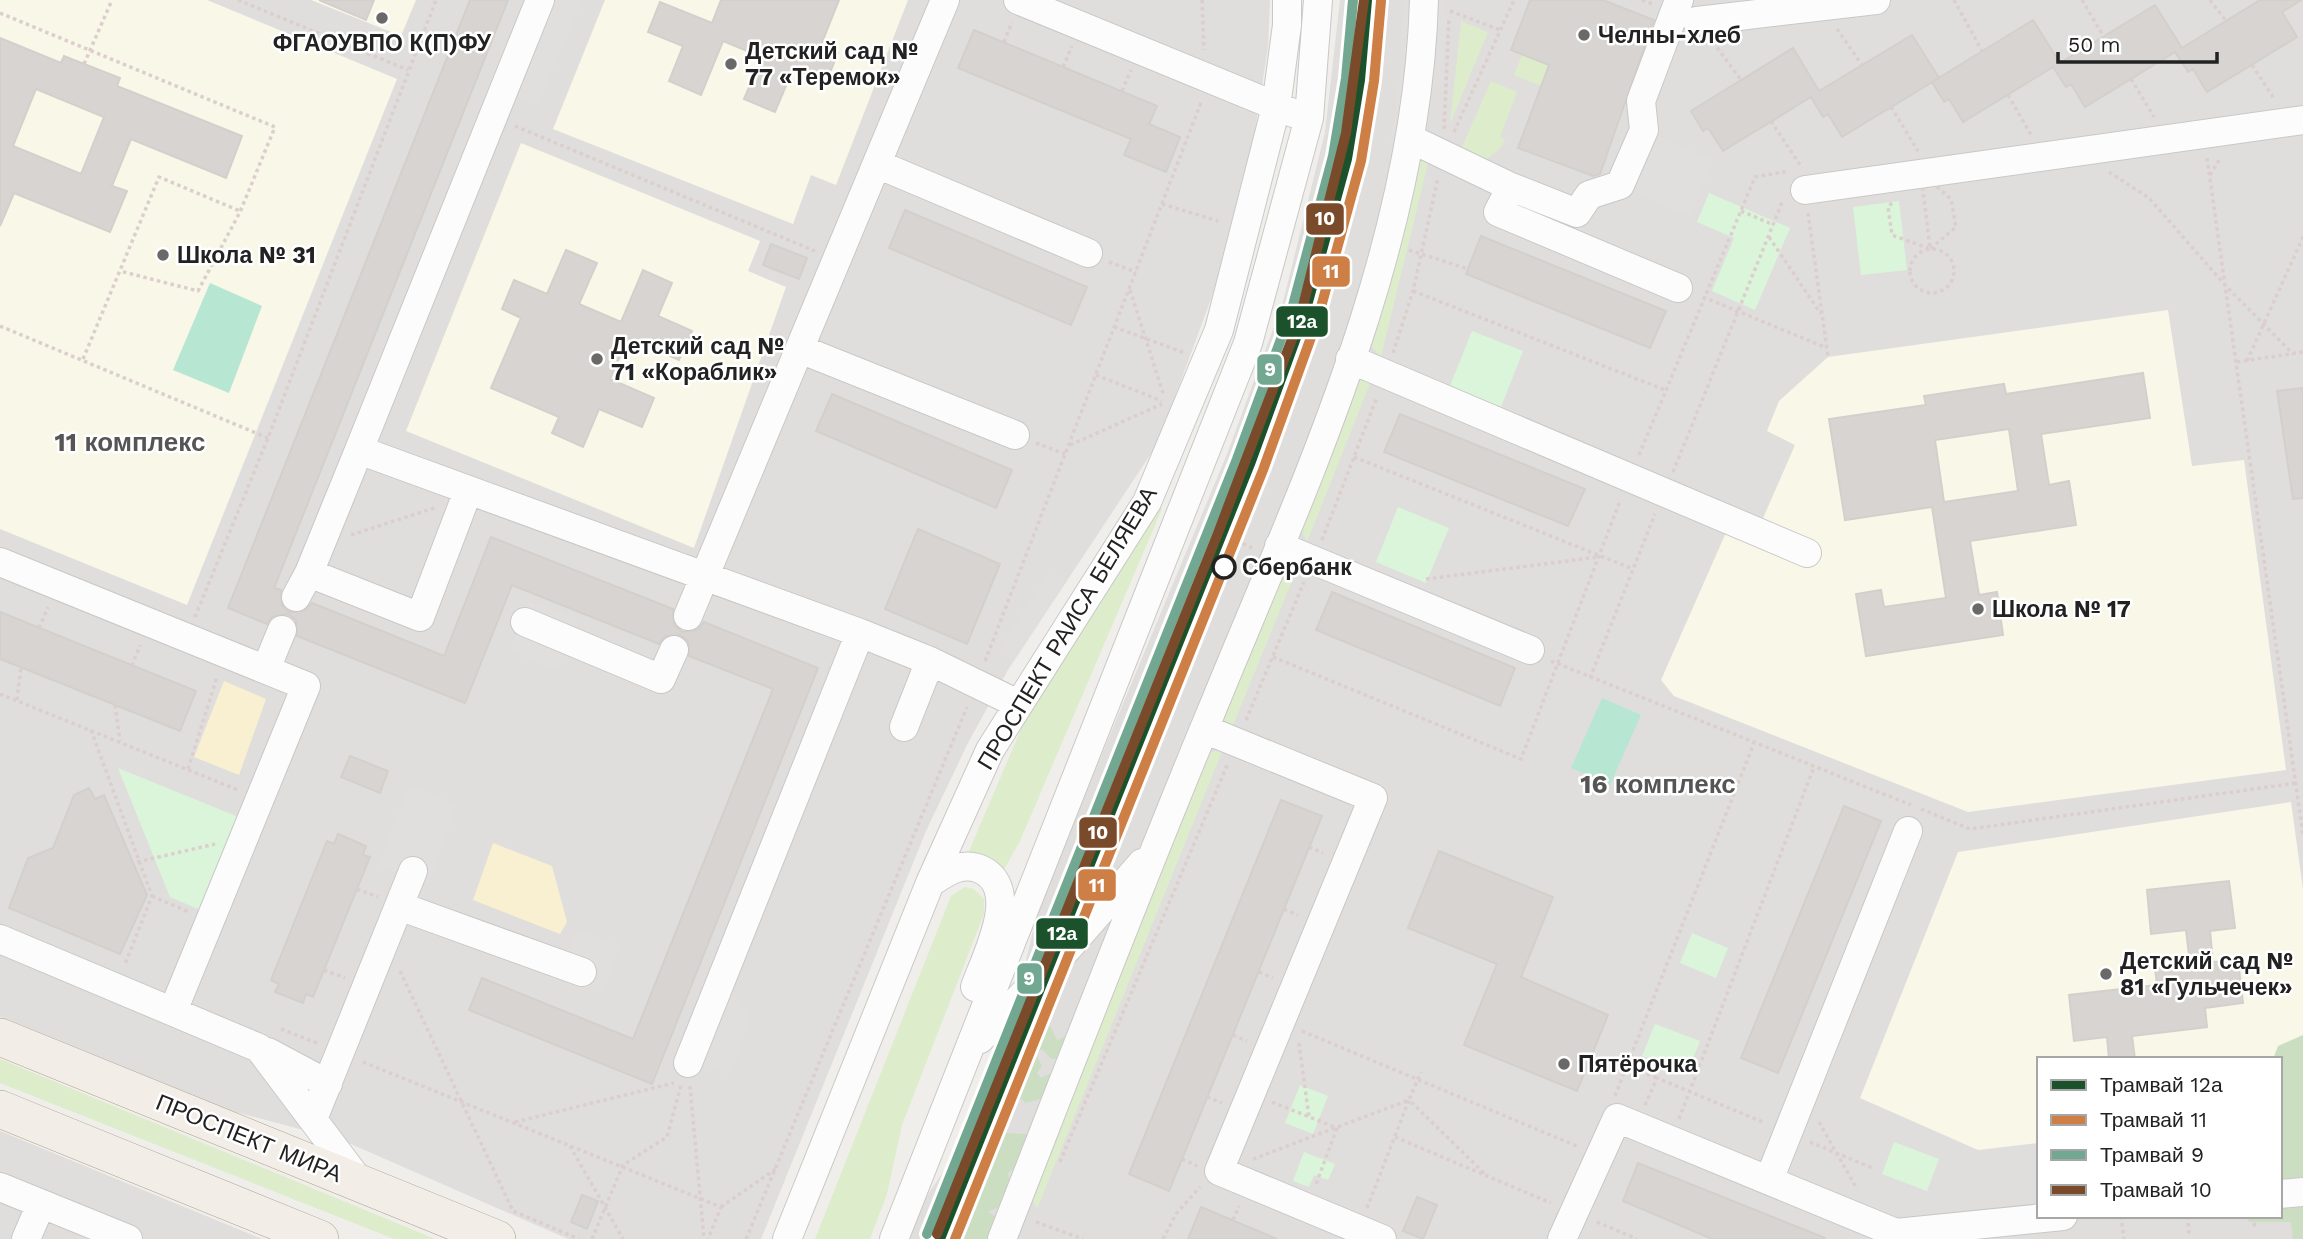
<svg xmlns="http://www.w3.org/2000/svg" width="2303" height="1239" viewBox="0 0 2303 1239" font-family="'Work Sans',sans-serif">
<style>
.residential{fill:#dfdedc;fill-rule:evenodd}
.education{fill:#f8f7e8}
.grass{fill:#ddeccb}
.forest{fill:#cbdec1}
.sand{fill:#f8f0d0}
.park{fill:#daf5da}
.pitch{fill:#b7e6d2}
.parking{fill:#e0dfde}
.building{fill:#d7d4d2;stroke:#d3d0cc;stroke-width:2;fill-rule:evenodd}
.lines{fill:none;stroke-linecap:round;stroke-linejoin:round}
.minor-casing{stroke:#c9c8c7;stroke-width:30}
.major-casing{stroke:#a79c86;stroke-width:38}
.path{stroke:#dccecd;stroke-width:3.5;stroke-dasharray:3.5 3.5;stroke-linecap:butt}
.minor{stroke:#fdfcfc;stroke-width:28}
.major{stroke:#f3ede7;stroke-width:37}
.tram-1-casing{stroke:#fff;stroke-width:16}
.tram-2-casing{stroke:#fff;stroke-width:16}
.tram-3-casing{stroke:#fff;stroke-width:16}
.tram-4-casing{stroke:#fff;stroke-width:16}
.tram-1{stroke:#1b522b;stroke-width:10}
.tram-2{stroke:#ce7f46;stroke-width:10}
.tram-3{stroke:#72a891;stroke-width:10}
.tram-4{stroke:#7a4b2a;stroke-width:10}
.poi-dot{fill:#6a6968;stroke:#fff;stroke-width:2.5}
.stop-dot{fill:#fff;stroke:#222;stroke-width:3.5}
.labels{text-anchor:middle;stroke-width:5;stroke-linejoin:round;paint-order:stroke}
.poi-label{font-size:23px;font-weight:bold;fill:#222;stroke:#fff;text-anchor:start}
.stop-label{font-size:23px;font-weight:bold;fill:#222;stroke:#fff;text-anchor:start}
.street-label{font-size:23px;fill:#222;stroke:#fff}
.quarter-label{font-size:26px;font-weight:bold;fill:#555;stroke:#fff}
.line-badge{stroke:#fff;stroke-width:2.5}
.badge-label{font-size:19px;text-anchor:middle;font-weight:bold;fill:#fff}
</style>
<rect width="100%" height="100%" fill="#f0eeeb"/>
<!-- residential -->
<path class="residential" d="M0 0H1270L1268 47 1250 163 1216 285 1158 443 1008 670 968 743 926 831 761 1239H568L344 1141 221 1108 0 1017Z
M1340 0H2303V1239H908L924 1200 950 1162 1023 972 1040 903 1227 454 1283 302 1325 132ZM2039 1059H2280V1216H2039Z
M0 1131 262 1239H0Z"/>
<!-- education -->
<path class="education" d="M0 0H207L397 79 187 605 0 529Z
M311 0H416L401 36Z
M605 0H908L836 185 811 175 793 224 553 129Z
M521 143 760 241 748 271 786 287 694 548 406 431Z
M2168 310 2192 466 2244 460 2286 770 1968 812 1674 696 1661 680 1728 528 1757 532 1795 445 1767 431 1779 401 1828 357Z
M2291 802 2303 889V1114L2280 1059H2039V1143L1978 1150 1860 1098 1958 852Z"/>
<!-- grass -->
<path class="grass" d="M1461 21 1488 32 1450 124 1461 22Z
M1522 55 1549 65 1541 86 1514 75Z
M1491 81 1517 92 1500 137 1505 139 1500 149 1483 162 1459 154Z
M1430 155 1381 357 1371 346 1415 168 1420 159Z
M1373 376 1307 542 1300 527 1358 382 1365 377Z
M1156 506 1162 509 1020 841 1002 873 966 858 1028 713Z
M1286 564 1297 569 1231 730 1222 716Z
M1224 747 1037 1209 1028 1191 1207 754Z
M965 887 974 889 984 899V914L902 1125 887 1194 870 1239H815L951 896Z
M0 1059 435 1239H394L0 1083Z"/>
<!-- forest -->
<path class="forest" d="M1049 1024 1057 1040 1069 1035 1059 1059H1051L1042 1049 1036 1054 1042 1066 1037 1073 1041 1078 1051 1073 1057 1075 1046 1098 1025 1103 1022 1099 1013 1100 1037 1036 1041 1027Z
M2303 1035V1239H2293L2291 1222H2250L2243 1216H2280V1059H2273L2278 1046Z
M1003 1126 1006 1133 1029 1134V1145L1020 1153 1027 1159 1008 1173 1010 1185 1006 1204 988 1212 996 1217 989 1239H954L963 1230 959 1227 963 1216 977 1210 974 1207 966 1208C970 1197 997 1131 1003 1126Z"/>
<!-- sand -->
<path class="sand" d="M224 681 266 699 239 775 194 757Z
M493 843 552 866 567 922 560 934 473 900Z"/>
<!-- park -->
<path class="park" d="M1709 193 1790 228 1755 310 1712 291 1734 238 1697 222Z
M1899 201 1907 270 1861 275 1853 207Z
M1472 331 1523 351 1501 407 1450 386Z
M1398 507 1449 528 1426 583 1376 562Z
M118 768 241 818 205 912 170 897Z
M1692 933 1728 948 1716 978 1680 963Z
M1655 1024 1700 1041 1687 1073 1642 1056Z
M1300 1085 1328 1096 1313 1134 1285 1123Z
M1894 1142 1939 1159 1927 1191 1882 1174Z
M1304 1152 1335 1164 1328 1180 1314 1175 1309 1187 1293 1181Z"/>
<!-- pitch -->
<path class="pitch" d="M210 283 262 306 229 393 173 370Z
M1602 698 1641 715 1610 785 1571 768Z"/>
<!-- parking -->
<path class="parking" d="M551 0H582L538 105 512 95Z
M1403 0H1415L1402 148 1390 145 1399 84Z
M1432 0H1447L1442 84 1428 88Z
M1644 130 1714 160 1690 217 1620 185Z
M1048 574 1067 578 1011 661 1002 644Z
M528 601 576 619 557 670 510 652Z
M409 784 457 805 428 884 379 865Z
M578 929 620 946 604 994 561 976Z
M725 980 751 1019 729 1076 694 1058Z"/>
<!-- building -->
<path class="building" d="M319 0H374L366 20Z
M470 0H508L274 588 281 590 282 605 289 612 304 611 312 603 444 656 491 537 673 609 674 625 682 632 697 630 704 622 818 668 652 1084 469 1010 482 978 633 1039 773 689 689 656 688 641 680 635 665 636 659 644 512 585 465 703 297 636 296 620 288 614 272 617 267 624 228 608Z
M721 0H839L821 45 838 53 826 82 793 69 775 112 744 99 762 57 723 41 701 95 669 81 683 46 648 32 660 2 712 23Z
M1530 0H1603L1654 20 1600 174 1593 176 1518 148 1549 65 1511 50Z
M2260 0H2301L2282 12 2297 37 2207 92 2193 69 2188 72 2175 52 2085 107 2071 84 2066 87 2053 67 1963 122 1949 99 1944 102 1932 82 2033 20 2060 63 2155 5 2182 48Z
M974 30 1157 106 1149 124 1180 137 1166 172 1124 155 1131 139 958 68Z
M1912 35 1939 78 1842 137 1828 114 1823 117 1811 97 1723 151 1708 128 1703 131 1691 111 1793 48 1819 91Z
M0 38 61 63 64 56 120 78 117 86 242 136 226 178 131 139 112 186 127 191 110 232 14 193 0 226ZM36 89 104 117 81 174 13 146Z
M905 210 1087 287 1071 325 889 248Z
M1481 236 1666 311 1650 348 1466 274Z
M771 244 807 258 799 279 763 265Z
M566 250 597 263 579 304 621 322 643 270 672 283 658 316 692 331 679 360 628 338 610 379 654 398 642 427 599 409 583 447 552 433 559 417 491 388 521 318 502 309 514 280 547 294Z
M2143 373 2150 418 2041 434 2049 485 2069 481 2076 525 1970 541 1979 595 1997 592 2003 635 1866 656 1856 594 1881 590 1884 607 1946 598 1932 507 1845 520 1829 419 1926 405 1924 396 2004 384 2006 394ZM2009 429 2018 491 1944 502 1935 440Z
M2303 388V498L2293 499 2277 391Z
M832 394 1012 470 996 508 816 431Z
M1400 414 1585 489 1568 526 1384 452Z
M918 529 1000 564 967 644 885 609Z
M1332 592 1515 668 1500 706 1316 630Z
M0 612 196 691 180 731 0 659Z
M350 756 388 771 380 793 341 777Z
M89 788 95 799 104 795 147 895 120 954 9 908 28 858 53 848 74 795Z
M1281 800 1322 816 1169 1191 1129 1174Z
M1844 806 1881 821 1778 1073 1741 1058Z
M338 834 366 846 363 855 370 857 313 997 306 994 303 1003 275 992 279 984 271 980 327 841 334 844Z
M1439 851 1553 897 1521 977 1608 1015 1577 1091 1464 1045 1497 964 1408 928Z
M2229 881 2235 928 2210 931 2213 962 2238 960 2243 1003 2205 1008 2207 1027 2132 1036 2135 1059H2109L2107 1037 2074 1041 2069 995 2157 985 2155 968 2190 964 2186 930 2151 934 2147 890Z
M1638 1163 1825 1238V1239H1712L1623 1201Z
M582 1195 598 1201 587 1229 571 1222Z
M1417 1197 1437 1205 1423 1239 1403 1231Z
M1201 1207 1277 1239H1188Z"/>
<g class="lines">
<!-- minor casing -->
<g class="minor-casing">
<path id="minor" d="M540 0 359 450 860 633 930 661 1018 704
M1018 0 1293 113
M1697 21 1876 0
M1411 139 1511 187 1498 212 1678 288
M877 164 1088 253
M1511 187 1577 213 1589 195 1620 185 1644 130 1641 101 1679 0
M1805 190 2303 120
M800 349 1015 435
M1350 359 1807 553
M359 450 309 573 420 617 468 491
M1279 546 1530 650
M0 562 306 686 173 1011
M296 597 309 573
M688 616 945 0
M525 622 661 679 674 650
M266 669 282 630
M904 727 930 661
M1204 729 1373 798 1219 1171 1382 1239
M930 883C945 873 961 861 980 869 1023 888 986 956 975 987
M399 906 582 972
M0 939 259 1048 362 1185
M980 1039 1068 948 1142 863
M268 1052 328 1084
M688 1063 860 633
M313 1119 413 871
M1769 1180 1908 831
M0 1187 128 1239
M2280 1194 2303 1192
M26 1239 41 1204
M787 1239 930 883 990 750 1147 502 1219 330 1276 107 1287 25V0
M894 1239 1248 343 1309 118 1318 0
M1002 1239C1070 1065 1137 890 1209 717 1302 489 1417 250 1424 0
M1562 1239 1617 1118 1896 1233 2063 1216"/>
</g>
<!-- major casing -->
<g class="major-casing">
<path id="major" d="M0 1037 497 1239
M0 1109 320 1239"/>
</g>
<!-- path -->
<path class="path" d="M238 0 408 70
M1202 0 1204 50
M1642 0 1653 4
M1954 0 1982 51
M2082 0 2104 37
M2210 0 2226 21
M1450 11 1500 30
M0 13 275 127 240 212 198 291 120 271
M1837 29 1862 65
M1004 42 1012 22
M1713 42 1741 80
M84 64 112 0
M2252 65 2275 100
M1063 67 1072 46
M2131 79 2154 117
M1122 91 1131 70
M2008 95 2031 135
M1891 107 1918 151
M1771 121 1802 168
M515 126 815 251
M1444 129 1449 17
M1454 132 1514 0
M2207 158 2303 835
M2109 172 2149 198 2225 285 2293 354
M1921 173 1951 199 1956 227 1930 249Z
M2210 175 2221 157
M1892 203 1888 207 1892 235 1928 248
M1162 204 1218 221
M1741 211 1774 225
M1808 213 1828 357
M1769 237 1821 314
M1910 271a22 22 0 1 1 44 0a22 22 0 1 1-44 0Z
M1409 250 1468 269
M1109 262 1136 272
M1130 290 1164 396
M1413 291 1665 390
M1703 297 1827 348
M0 326 268 438
M1114 327 1185 353
M1393 353 1413 291 1438 178
M83 359 159 177 240 211
M2247 361 2303 237
M2237 362 2303 352
M1096 375 1162 401
M1036 443 1065 454
M1070 445 1162 404
M1639 455 1755 177 1789 171
M1354 457 1633 569
M1673 472 1783 200
M1217 534H1222L1252 548
M351 535 437 507
M1322 540 1377 397
M1426 579 1599 557
M195 617 268 438 436 0
M39 628 48 607
M1273 657 1521 759 1620 501
M985 661 1202 100
M1551 661 1911 805
M132 666 140 645
M1590 678 1655 514
M0 694 238 790
M17 700 21 667
M115 705 120 741
M1246 720 1304 582
M91 730 152 896 125 964
M188 769 217 677
M1921 809 1970 829 2296 783
M1309 847 1323 853
M137 862 215 844
M357 889 378 897
M152 896 189 912
M1284 909 1298 915
M324 970 345 978
M400 971 513 1211 579 1239
M1259 972 1273 978
M281 1029 317 1043
M1302 1031 1579 1147
M1233 1035 1247 1041
M1299 1043 1309 1117
M363 1062 721 1207 708 1239
M1627 1067 1657 1078
M690 1086 704 1239
M1615 1096 1754 743
M1207 1097 1222 1103
M1272 1102 1337 1128 1316 1184
M1645 1105 1657 1078 1765 1123
M1679 1119 1814 767
M515 1122 674 1083
M1819 1122 1857 1189
M1395 1137 1551 1203
M1810 1142 1875 1169
M570 1146 623 1239
M1182 1159 1197 1166
M1253 1159 1409 1100 1421 1072
M1060 1162 1228 763
M721 1207 777 1168
M1367 1208 1409 1100 1486 1175
M2121 1216 2124 1239
M2188 1216 2189 1235
M2253 1216 2255 1228
M1233 1220 1239 1206
M1036 1222 1083 1239
M1597 1222 1637 1239
M592 1239 623 1165 667 1137 681 1085
M746 1239 967 707
M928 1239 938 1214
M1163 1239 1176 1214 1200 1187"/>
<!-- minor -->
<use href="#minor" class="minor"/>
<!-- major -->
<use href="#major" class="major"/>
<!-- tram-1 casing -->
<g class="tram-1-casing">
<path id="tram-1" d="M940 1239 1250 464 1305 313 1347 159 1360 80 1367 0"/>
</g>
<!-- tram-2 casing -->
<g class="tram-2-casing">
<path id="tram-2" d="M955 1239 1263 470 1318 318 1361 161 1374 81 1381 1"/>
</g>
<!-- tram-3 casing -->
<g class="tram-3-casing">
<path id="tram-3" d="M927 1234 1237 459 1292 309 1333 156 1346 78 1353 0"/>
</g>
<!-- tram-4 casing -->
<g class="tram-4-casing">
<path id="tram-4" d="M937 1234 1218 533 1300 318 1346 133 1364 0"/>
</g>
<!-- tram-1 -->
<use href="#tram-1" class="tram-1"/>
<!-- tram-2 -->
<use href="#tram-2" class="tram-2"/>
<!-- tram-3 -->
<use href="#tram-3" class="tram-3"/>
<!-- tram-4 -->
<use href="#tram-4" class="tram-4"/>
</g>
<!-- markers -->
<g class="poi-dot">
<circle cx="382" cy="18" r="7"/>
<circle cx="1584" cy="35" r="7"/>
<circle cx="731" cy="64" r="7"/>
<circle cx="163" cy="255" r="7"/>
<circle cx="597" cy="359" r="7"/>
<circle cx="1978" cy="609" r="7"/>
<circle cx="2106" cy="974" r="7"/>
<circle cx="1564" cy="1064" r="7"/>
</g>
<circle class="stop-dot" cx="1224" cy="567" r="11"/>
<g class="labels">
<!-- poi labels -->
<g class="poi-label">
<text x="1598" y="43">Челны-хлеб</text>
<text x="382" y="51" text-anchor="middle">ФГАОУВПО К(П)ФУ</text>
<text x="745" y="59">Детский сад №<tspan x="745" dy="26">77 «Теремок»</tspan></text>
<text x="177" y="263">Школа № 31</text>
<text x="611" y="354">Детский сад №<tspan x="611" dy="26">71 «Кораблик»</tspan></text>
<text x="1992" y="617">Школа № 17</text>
<text x="2120" y="969">Детский сад №<tspan x="2120" dy="26">81 «Гульчечек»</tspan></text>
<text x="1578" y="1072">Пятёрочка</text>
</g>
<!-- stop labels -->
<g class="stop-label">
<text x="1242" y="575">Сбербанк</text>
</g>
<!-- street labels -->
<g class="street-label">
<text transform="translate(1067 628) rotate(-59)" y="8">ПРОСПЕКТ РАИСА БЕЛЯЕВА</text>
<text transform="translate(249 1138) rotate(22)" y="8">ПРОСПЕКТ МИРА</text>
</g>
<!-- quarter labels -->
<g class="quarter-label">
<text x="130" y="451">11 комплекс</text>
<text x="1658" y="793">16 комплекс</text>
</g>
</g>
<g class="line-badge">
<rect x="1305" y="202" width="40" height="34" rx="7" fill="#7a4b2a"/>
<rect x="1311" y="255" width="40" height="33" rx="7" fill="#ce7f46"/>
<rect x="1275" y="305" width="54" height="33" rx="7" fill="#1b522b"/>
<rect x="1256" y="353" width="27" height="33" rx="7" fill="#72a891"/>
<rect x="1078" y="816" width="40" height="33" rx="7" fill="#7a4b2a"/>
<rect x="1077" y="868" width="40" height="34" rx="7" fill="#ce7f46"/>
<rect x="1035" y="917" width="54" height="33" rx="7" fill="#1b522b"/>
<rect x="1016" y="962" width="27" height="33" rx="7" fill="#72a891"/>
</g>
<g class="badge-label">
<text x="1325" y="225">10</text>
<text x="1331" y="278">11</text>
<text x="1302" y="328">12а</text>
<text x="1270" y="376">9</text>
<text x="1098" y="839">10</text>
<text x="1097" y="892">11</text>
<text x="1062" y="940">12а</text>
<text x="1029" y="985">9</text>
</g>
<!-- legend -->
<rect x="2037" y="1057" width="245" height="161" fill="#ffffff" stroke="#a7a7a7" stroke-width="2"/>
<rect x="2051" y="1080" width="35" height="10" fill="#1b522b" stroke="#a7a7a7" stroke-width="2"/>
<text x="2100" y="1092" font-size="21" fill="#222222">Трамвай 12а</text>
<rect x="2051" y="1115" width="35" height="10" fill="#ce7f46" stroke="#a7a7a7" stroke-width="2"/>
<text x="2100" y="1127" font-size="21" fill="#222222">Трамвай 11</text>
<rect x="2051" y="1150" width="35" height="10" fill="#72a891" stroke="#a7a7a7" stroke-width="2"/>
<text x="2100" y="1162" font-size="21" fill="#222222">Трамвай 9</text>
<rect x="2051" y="1185" width="35" height="10" fill="#7a4b2a" stroke="#a7a7a7" stroke-width="2"/>
<text x="2100" y="1197" font-size="21" fill="#222222">Трамвай 10</text>
<!-- scale -->
<path d="M2058 52v10h159v-10" fill="none" stroke="#222222" stroke-width="3.5"/>
<text x="2068" y="52" font-size="21" fill="#222222" stroke="#ffffff" stroke-width="5" paint-order="stroke">50 m</text>
</svg>
